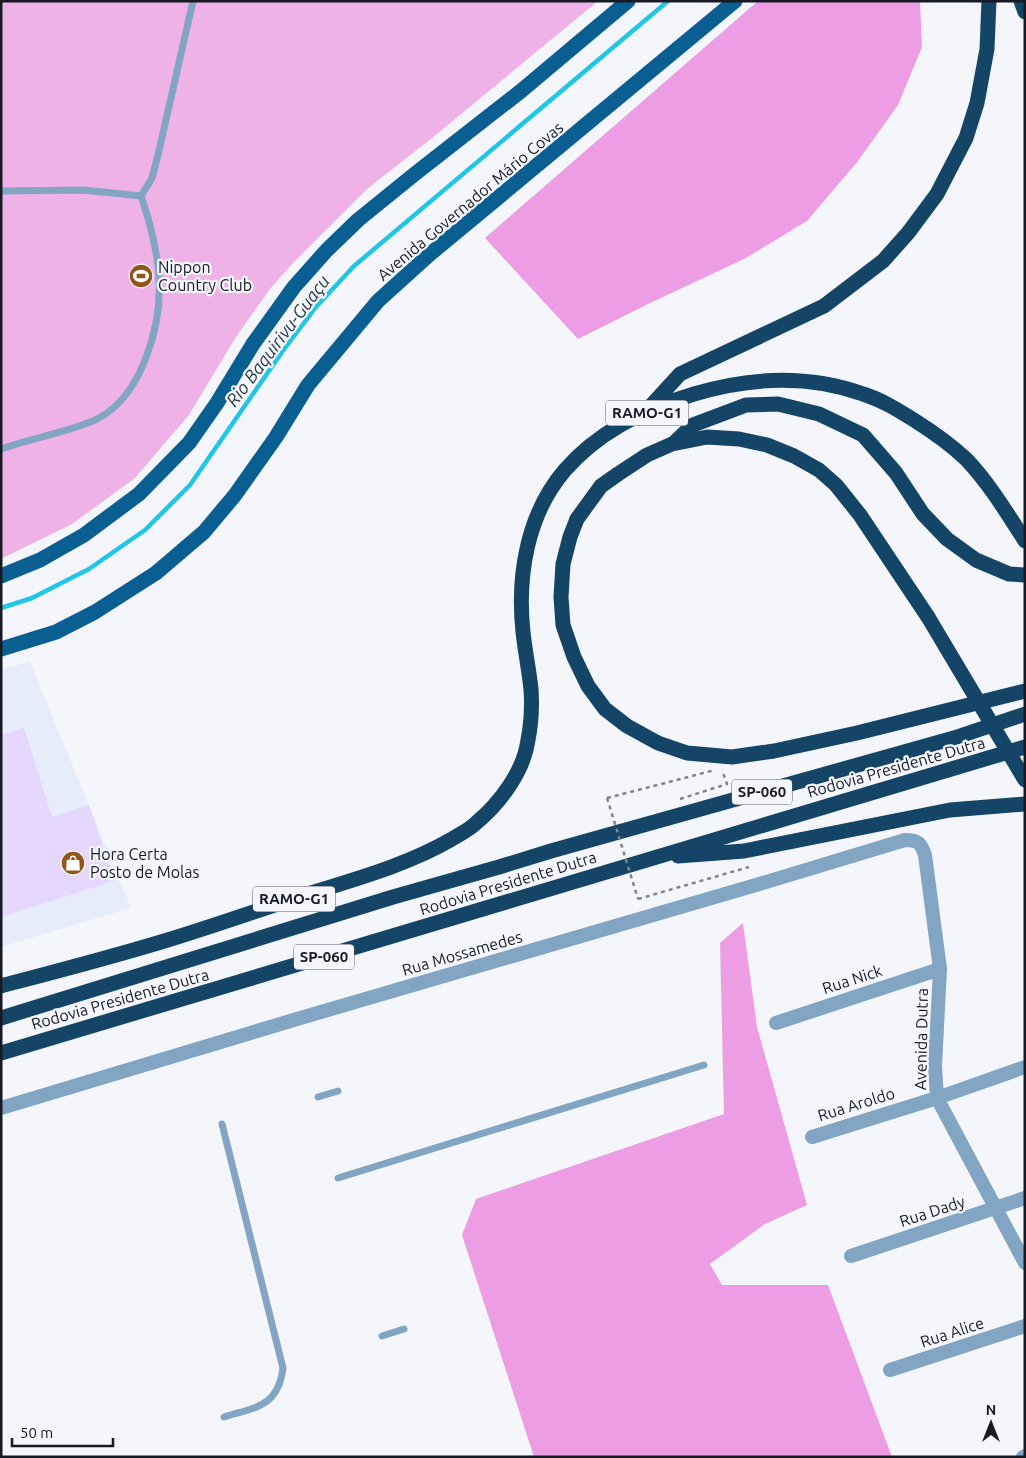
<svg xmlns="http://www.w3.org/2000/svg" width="1026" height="1458" viewBox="0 0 1026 1458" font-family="Ubuntu,sans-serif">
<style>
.built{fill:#e7ecfb}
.green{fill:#eeb2e6}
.forest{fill:#ed9de3}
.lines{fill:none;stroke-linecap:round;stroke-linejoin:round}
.stream{stroke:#20c6e4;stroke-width:4.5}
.building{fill:#e5d8fc}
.path{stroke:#81848d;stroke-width:2.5;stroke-dasharray:4 4;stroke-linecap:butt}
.lane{stroke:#81a5c2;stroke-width:7}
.street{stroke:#81a5c2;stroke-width:14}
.primary{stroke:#095f92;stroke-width:15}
.highway{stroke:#144567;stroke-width:15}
.path-bridge{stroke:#81848d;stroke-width:2.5;stroke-dasharray:4 4;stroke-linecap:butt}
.highway-bridge{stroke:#144567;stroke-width:15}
.labels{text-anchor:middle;stroke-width:4.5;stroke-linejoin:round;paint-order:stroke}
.shield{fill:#f4f6fc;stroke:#595c66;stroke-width:1}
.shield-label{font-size:15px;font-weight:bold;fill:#171a25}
.street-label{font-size:16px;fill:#171a25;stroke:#f4f6fc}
.poi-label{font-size:16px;fill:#171a25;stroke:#f4f6fc;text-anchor:start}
.water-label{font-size:18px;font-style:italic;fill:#253d43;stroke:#f4f6fc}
</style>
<rect width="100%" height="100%" fill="#f4f6fc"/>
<!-- built -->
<path class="built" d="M30 662 131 908 1 947V669Z"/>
<!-- green -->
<path class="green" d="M1 1H598L437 134 367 189 293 263 270 289 236 337 189 415 135 478 72 524 1 559Z"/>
<!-- forest -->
<path class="forest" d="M758 1H920L922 47 898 105 858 161 807 221 746 258 648 304 578 339 485 238Z
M743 923 757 1027 807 1205 765 1224 710 1264 722 1285H828L892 1457H534L462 1235 476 1199 724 1114 720 943Z"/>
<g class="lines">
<!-- stream -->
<path class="stream" d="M1 608 32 598 89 569 145 530 190 485 282 352 316 307 354 266 668 1"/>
</g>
<!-- building -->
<path class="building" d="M24 728 52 817 89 805 114 881 1 917V735Z"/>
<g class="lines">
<!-- path -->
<path class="path" d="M607 798 715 770
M680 799 727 784 722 770
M638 899 749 867"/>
<!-- lane -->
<path class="lane" d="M1 191 83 190 141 196
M1 449C29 439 58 434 85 424 89 422 95 421 99 418 143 394 162 324 159 277 157 249 150 222 141 196L152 178 158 155 193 1
M318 1097 338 1091
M222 1124 283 1368C278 1407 256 1407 224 1417
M338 1178 704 1065
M382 1336 404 1329"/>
<!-- street -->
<path class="street" d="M776 1023 940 969
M1 1108 297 1019 756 885 905 840C918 840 921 843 925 855L940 969 935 1066 937 1098 1025 1263
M812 1137 937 1098 1025 1067
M851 1256 1025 1198
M890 1370 1025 1326
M1023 1457 1025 1456"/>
<!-- primary -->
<path class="primary" d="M1 576 40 560 84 535 139 494 189 443 217 403 253 344 294 287 326 251 358 220 416 173 521 91 628 1
M1 649 56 632 95 612 156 573 204 532 235 495 276 437 308 385 378 301 430 254 735 1"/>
<!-- highway -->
<path class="highway" d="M1021 1 1025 12
M647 410 680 374 824 306 883 261 908 233 937 194 966 138 977 103 987 49 989 1
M674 443 693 425 746 405 778 404 819 414 863 435 896 473 923 514 947 539 976 560 1009 574 1025 575
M928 617 860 515 836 485 819 470 794 456 767 445 739 439 707 437 672 444 647 455 618 474 601 486 577 519 570 537 563 564 561 597 563 625 574 657 588 686 605 709 627 726 658 743 687 753 732 757 774 751 857 733 1025 691
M678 856 744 851 950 810 1025 804
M1 986C54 972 108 958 161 942 211 927 261 909 311 893 359 878 409 864 452 839 460 834 469 830 476 823 500 803 524 771 528 740 531 725 532 704 531 689 529 670 525 651 523 632 517 576 527 514 565 470 598 432 647 408 694 394 751 377 807 374 863 394 882 400 898 410 914 420 933 432 950 444 966 459 989 483 1007 513 1025 541
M1 1018 393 897 499 867 551 851 954 738 1025 714
M1 1053 1025 747"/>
<!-- path-bridge -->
<path class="path-bridge" d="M607 798 638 899"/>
<!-- highway-bridge -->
<path class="highway-bridge" d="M928 617 1025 780"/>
</g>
<!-- icons -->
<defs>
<g id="stadium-disc" transform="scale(1.25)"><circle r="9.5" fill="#925419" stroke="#f4f6fc"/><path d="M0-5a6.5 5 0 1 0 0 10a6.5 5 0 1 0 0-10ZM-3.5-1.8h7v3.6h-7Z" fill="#fff"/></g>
<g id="shop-disc" transform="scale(1.25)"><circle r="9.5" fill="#925419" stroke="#f4f6fc"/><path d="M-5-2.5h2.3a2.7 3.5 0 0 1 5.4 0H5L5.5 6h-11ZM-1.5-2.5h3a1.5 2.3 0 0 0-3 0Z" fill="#fff"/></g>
</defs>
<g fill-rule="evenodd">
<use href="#stadium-disc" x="141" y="276"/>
<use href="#shop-disc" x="73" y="863"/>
</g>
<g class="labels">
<!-- shield labels -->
<g class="shield">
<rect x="606" y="400.5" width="82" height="25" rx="4"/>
<rect x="732" y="779.5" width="60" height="25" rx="4"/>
<rect x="253" y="886.5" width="82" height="25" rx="4"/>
<rect x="294" y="944.5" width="60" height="25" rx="4"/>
</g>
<g class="shield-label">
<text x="647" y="418">RAMO-G1</text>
<text x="762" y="797">SP-060</text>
<text x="294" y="904">RAMO-G1</text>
<text x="324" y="962">SP-060</text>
</g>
<!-- street labels -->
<g class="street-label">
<text transform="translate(470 201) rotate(-40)" y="6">Avenida Governador Mário Covas</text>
<text transform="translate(896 767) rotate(-16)" y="6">Rodovia Presidente Dutra</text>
<text transform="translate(508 883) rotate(-17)" y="6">Rodovia Presidente Dutra</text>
<text transform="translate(462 953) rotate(-16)" y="6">Rua Mossamedes</text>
<text transform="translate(852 979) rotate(-18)" y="6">Rua Nick</text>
<text transform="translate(120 999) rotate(-16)" y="6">Rodovia Presidente Dutra</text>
<text transform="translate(921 1039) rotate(-89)" y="6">Avenida Dutra</text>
<text transform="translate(856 1104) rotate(-17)" y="6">Rua Aroldo</text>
<text transform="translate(932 1211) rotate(-18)" y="6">Rua Dady</text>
<text transform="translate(952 1332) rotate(-18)" y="6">Rua Alice</text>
</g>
<!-- poi labels -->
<g class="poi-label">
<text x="158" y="273">Nippon<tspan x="158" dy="18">Country Club</tspan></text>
<text x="90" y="860">Hora Certa<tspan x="90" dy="18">Posto de Molas</tspan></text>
</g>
<!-- water labels -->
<g class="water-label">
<text transform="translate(278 341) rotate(-53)" y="6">Rio Baquirivu-Guaçu</text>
</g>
</g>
<!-- border -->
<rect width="1026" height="1458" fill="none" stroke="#171a25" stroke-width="5"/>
<!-- north arrow -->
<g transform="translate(991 1423)" stroke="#f4f6fc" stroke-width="4" paint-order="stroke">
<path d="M0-4L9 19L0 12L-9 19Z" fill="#171a25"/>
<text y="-8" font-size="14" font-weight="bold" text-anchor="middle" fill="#171a25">N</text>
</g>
<!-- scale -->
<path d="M12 1438v8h101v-8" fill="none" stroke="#171a25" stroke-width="2.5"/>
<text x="20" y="1438" font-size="15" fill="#171a25" stroke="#f4f6fc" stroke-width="4" paint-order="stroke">50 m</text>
</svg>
